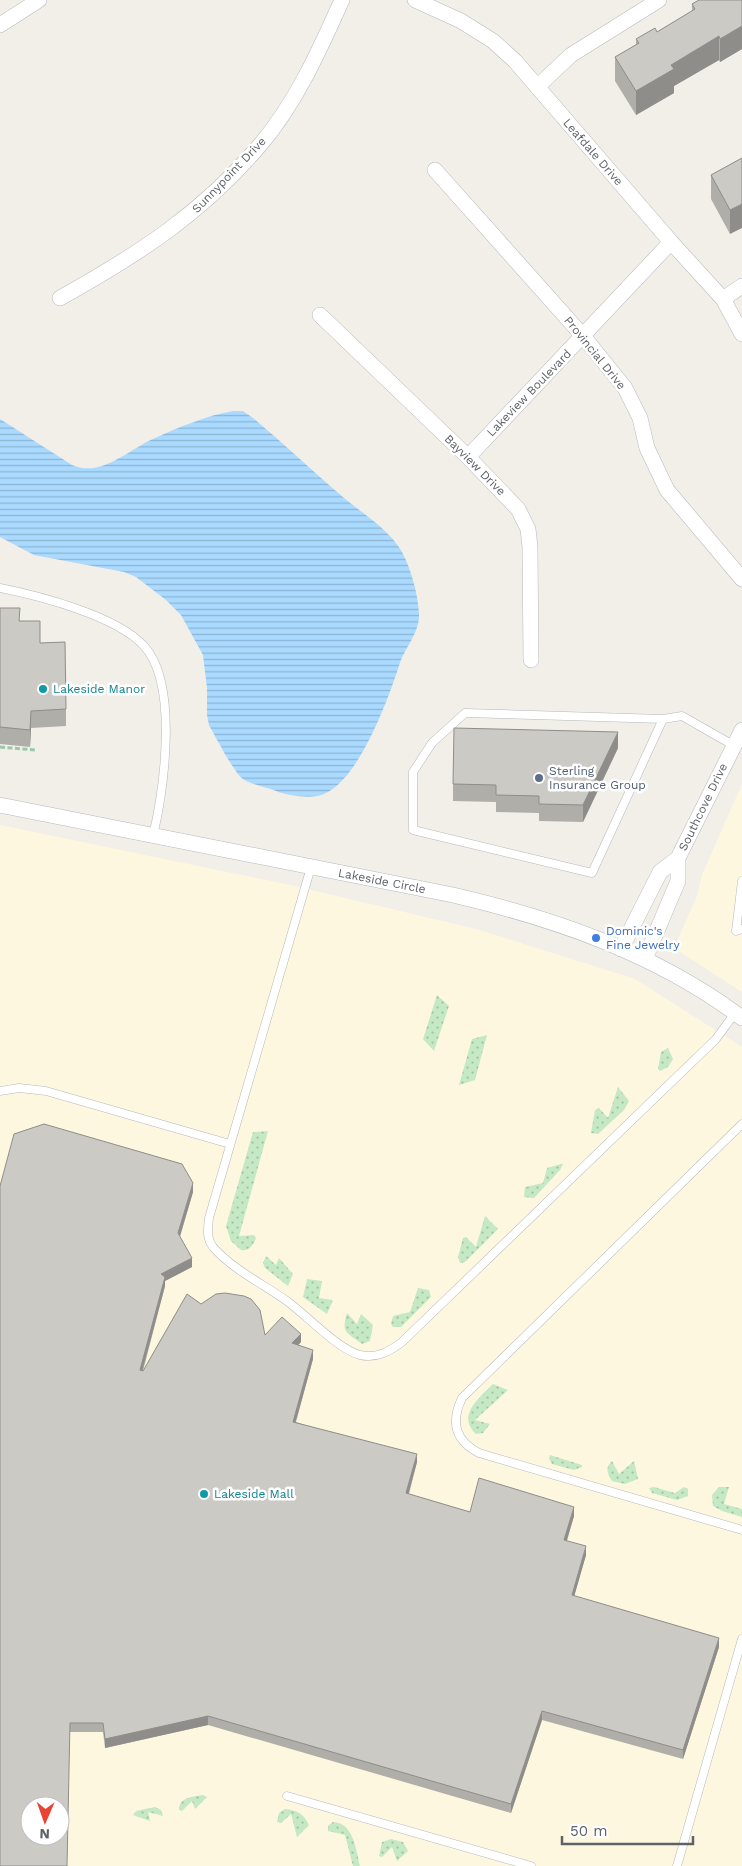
<svg xmlns="http://www.w3.org/2000/svg" width="742" height="1866" viewBox="0 0 742 1866" font-family="'Work Sans',sans-serif">
<style>
.commercial{fill:#fef7e0;fill-rule:evenodd}
.green{fill:url(#green-dots)}
.water{fill:url(#water-rules)}
.lines{fill:none;stroke-linecap:round;stroke-linejoin:round}
.service-casing{stroke:#b5b8bc;stroke-width:9}
.minor-casing{stroke:#b5b8bc;stroke-width:16}
.path{stroke:#9cc7a9;stroke-width:3;stroke-dasharray:5 2.5;stroke-linecap:butt}
.service{stroke:#fff;stroke-width:8}
.minor{stroke:#fff;stroke-width:15}
.wall{fill:#afaea9}
.shaded-wall{fill:#8f8d8a}
.building{fill:#cccac5;stroke:#8f8d8a;fill-rule:evenodd}
.culture-dot{fill:#0f9aa8;stroke:#fff;stroke-width:2}
.service-dot{fill:#5c6f8a;stroke:#fff;stroke-width:2}
.shop-dot{fill:#3f7fe0;stroke:#fff;stroke-width:2}
.labels{text-anchor:middle;stroke-width:5;stroke-linejoin:round;paint-order:stroke}
.street-label{font-size:12px;fill:#5f6368;stroke:#fff}
.culture-label{font-size:12px;fill:#0d838f;stroke:#fff;text-anchor:start}
.service-label{font-size:12px;fill:#4e5e75;stroke:#fff;text-anchor:start}
.shop-label{font-size:12px;fill:#366cbe;stroke:#fff;text-anchor:start}
</style>
<defs>
<pattern id="green-dots" width="8" height="8" patternUnits="userSpaceOnUse" patternTransform="scale(1.25)"><rect width="8" height="8" fill="#c5e8c5"/><path d="M2 2h.1M6 6h.1" fill="none" stroke="#a3c0a4" stroke-width="1.8" stroke-linecap="round"/></pattern>
<pattern id="water-rules" width="6" height="5" patternUnits="userSpaceOnUse" patternTransform="scale(1.25)"><rect width="6" height="5" fill="#aadaff"/><path d="M0 2.5h6" fill="none" stroke="#8eb4d2"/></pattern>
</defs>
<rect width="100%" height="100%" fill="#f1efe8"/>
<!-- commercial -->
<path class="commercial" d="M742 784V992L674 948 697 896 702 875Z
M0 825 290 885 476 929 635 979 742 1047V1866H0ZM30 1806H60V1836H30Z"/>
<!-- green -->
<path class="green" d="M437 995 449 1006 434 1051 423 1039Z
M487 1035 475 1080 459 1085 472 1039Z
M668 1048 673 1059 668 1067 660 1071 658 1069 661 1052Z
M618 1087 629 1101 624 1110 598 1134 591 1133 595 1110 599 1108 608 1118Z
M268 1131 239 1236 254 1235 256 1238C253 1246 249 1251 241 1250L231 1241 226 1226 253 1132Z
M561 1164H563L560 1170 534 1198 524 1197 525 1187 543 1183 547 1168Z
M485 1216 498 1229 465 1262 460 1263 458 1257 463 1238 466 1237 476 1247Z
M266 1256 276 1265 279 1258 293 1274 288 1286 265 1268 263 1263Z
M307 1279 322 1281 319 1298 333 1300 327 1314 303 1297Z
M418 1288 429 1290 431 1297 401 1327H393L391 1324 393 1316 410 1312Z
M347 1313 357 1324 361 1314 373 1325 370 1341 362 1344C346 1332 341 1333 347 1313Z
M493 1384 508 1390 475 1420 490 1424 483 1433 476 1434C456 1415 480 1397 493 1384Z
M550 1455 582 1465V1467L574 1470 552 1464 549 1459Z
M612 1461 619 1474 634 1461 638 1479 625 1484 612 1481C607 1474 605 1467 612 1461Z
M654 1487 675 1493 684 1487 688 1489V1496L677 1500 652 1493 649 1488Z
M719 1487H729L724 1504 742 1509V1517L722 1511 713 1506 712 1495Z
M203 1795 207 1797 195 1809 192 1801 182 1811 179 1810C179 1797 192 1797 203 1795Z
M155 1807 161 1810 163 1816 148 1812 150 1821 133 1815 136 1811Z
M285 1809C297 1810 304 1814 309 1825L297 1837 291 1814 281 1823 277 1822 279 1813Z
M333 1822C354 1823 356 1850 360 1866H353L345 1835 328 1831V1826Z
M391 1839 403 1842 408 1851 397 1861 392 1847 382 1857 379 1856 382 1842Z"/>
<!-- water -->
<path class="water" d="M233 411H243L253 418C284 444 313 472 344 498 364 515 389 529 402 552 411 569 418 594 419 614 420 633 404 648 399 666 388 699 356 790 317 796 305 798 286 795 276 791 266 787 252 785 243 779 235 774 215 736 209 725L207 715V688L203 655 181 615 166 600 136 577 124 572 34 555 0 537V419L72 465C101 478 128 450 153 439 177 428 208 415 233 411Z"/>
<g class="lines">
<!-- service casing -->
<g class="service-casing">
<path id="service" d="M0 588C40 596 117 616 144 646 179 684 164 789 153 836
M663 719 465 713 432 743 413 772V830L592 873 663 719 682 716 733 745
M311 867 209 1218C208 1228 206 1238 213 1247 232 1269 263 1284 287 1301 306 1315 339 1350 360 1355 377 1359 390 1351 402 1342L716 1039 735 1013
M742 881 736 931 742 929
M0 1091 19 1088 46 1091 230 1144
M742 1124 462 1398C450 1423 456 1441 479 1453L742 1530
M287 1796 531 1866
M677 1866 742 1639"/>
</g>
<!-- minor casing -->
<g class="minor-casing">
<path id="minor" d="M415 0 461 21 493 41 515 61 671 242 723 299 742 334
M0 25 39 0
M537 87 571 55 659 0
M435 170 583 336 625 388 640 418 647 448 667 490 742 579
M60 298C139 254 201 214 260 145 296 103 320 49 342 0
M723 299 742 286
M320 315 468 457 518 509 528 529 530 547 531 660
M468 457 671 242
M0 805 453 895C556 919 657 954 742 1018
M621 949 660 872 678 858
M645 959 678 881V858L742 730"/>
</g>
<!-- path -->
<path class="path" d="M0 747 35 750"/>
<!-- service -->
<use href="#service" class="service"/>
<!-- minor -->
<use href="#minor" class="minor"/>
</g>
<!-- wall -->
<path class="wall" d="M742 0V49L720 62 719 60 674 86V93L636 115 615 81V57L636 45V39L657 32 692 11V4Z
M742 158 730 234 711 199V175Z
M0 608 20 621 40 643 66 709V726L31 728 30 747 0 744Z
M618 748 583 822 539 821V813L496 812V802L453 801V784Z
M0 1186 193 1192 180 1237 192 1267 165 1281V1286L143 1371 201 1304 265 1335 301 1342 298 1345 313 1359 296 1422 417 1462 409 1494 470 1512 574 1516 567 1541 586 1555 574 1596 719 1647 683 1759 542 1720 511 1813 208 1725 105 1748 103 1732H70Z"/>
<!-- shaded-wall -->
<path class="shaded-wall" d="M742 26V49L720 62V39Z
M719 36V60L674 86V93L636 115V91L671 65Z
M742 204V228L730 234V210Z
M31 711V728L30 747V730Z
M618 732V748L583 822V805Z
M193 1183V1192L178 1242V1233Z
M192 1258V1267L165 1281V1286L140 1379V1370L161 1274Z
M301 1334V1342L292 1352V1343Z
M313 1350V1359L293 1431V1422Z
M417 1454V1462L406 1502V1493Z
M574 1507V1516L564 1549V1540Z
M586 1546V1555L572 1604V1595Z
M719 1638V1647L683 1759V1750Z
M542 1711V1720L511 1813V1804Z
M208 1716V1725L105 1748V1739Z"/>
<!-- building -->
<path class="building" d="M699 0H742V26L720 39 719 36 671 65 674 69 636 91 615 57 639 43 636 39 655 28 657 32 695 9 692 4Z
M742 158V204L730 210 711 175Z
M0 608H20L19 621H40V643L65 642 66 709 31 711 30 730 0 727Z
M454 728 618 732 583 805 539 804V796L496 795V785L453 784Z
M44 1124 182 1164 193 1183 178 1233 192 1258 161 1274 165 1277 140 1370 143 1371 187 1294 201 1304 216 1294 225 1293 244 1296 251 1299 260 1310 265 1335 282 1317 301 1334 292 1343 313 1350 293 1422 417 1454 406 1493 470 1512 479 1478 574 1507 564 1540 586 1546 572 1595 719 1638 683 1750 542 1711 511 1804 208 1716 105 1739 103 1723H70L67 1866H0V1186L14 1134ZM30 1806H60V1836H30Z"/>
<!-- markers -->
<g class="culture-dot">
<circle cx="43" cy="689" r="5"/>
<circle cx="204" cy="1494" r="5"/>
</g>
<circle class="service-dot" cx="539" cy="778" r="5"/>
<circle class="shop-dot" cx="596" cy="938" r="5"/>
<g class="labels">
<!-- street labels -->
<g class="street-label">
<text transform="translate(593 152) rotate(49)" y="4">Leafdale Drive</text>
<text transform="translate(229 175) rotate(-46)" y="4">Sunnypoint Drive</text>
<text transform="translate(595 353) rotate(51)" y="4">Provincial Drive</text>
<text transform="translate(529 393) rotate(-46)" y="4">Lakeview Boulevard</text>
<text transform="translate(475 465) rotate(45)" y="4">Bayview Drive</text>
<text transform="translate(703 807) rotate(-64)" y="4">Southcove Drive</text>
<text transform="translate(382 881) rotate(11)" y="4">Lakeside Circle</text>
</g>
<!-- culture labels -->
<g class="culture-label">
<text x="53" y="693">Lakeside Manor</text>
<text x="214" y="1498">Lakeside Mall</text>
</g>
<!-- service labels -->
<g class="service-label">
<text x="549" y="775">Sterling<tspan x="549" dy="14">Insurance Group</tspan></text>
</g>
<!-- shop labels -->
<g class="shop-label">
<text x="606" y="935">Dominic's<tspan x="606" dy="14">Fine Jewelry</tspan></text>
</g>
</g>
<!-- north arrow -->
<g transform="translate(45 1821) rotate(182)"><circle r="24" fill="#ffffff" stroke="#bfc1c3"/>
<path d="M0-4L9 19L0 12L-9 19Z" fill="#ea4335"/>
<text y="-8" font-size="14" font-weight="bold" text-anchor="middle" fill="#5f6368">N</text>
</g>
<!-- scale -->
<path d="M562 1836v8h131v-8" fill="none" stroke="#5f6368" stroke-width="2.5"/>
<text x="570" y="1836" font-size="15" fill="#5f6368" stroke="#ffffff" stroke-width="4" paint-order="stroke">50 m</text>
</svg>
